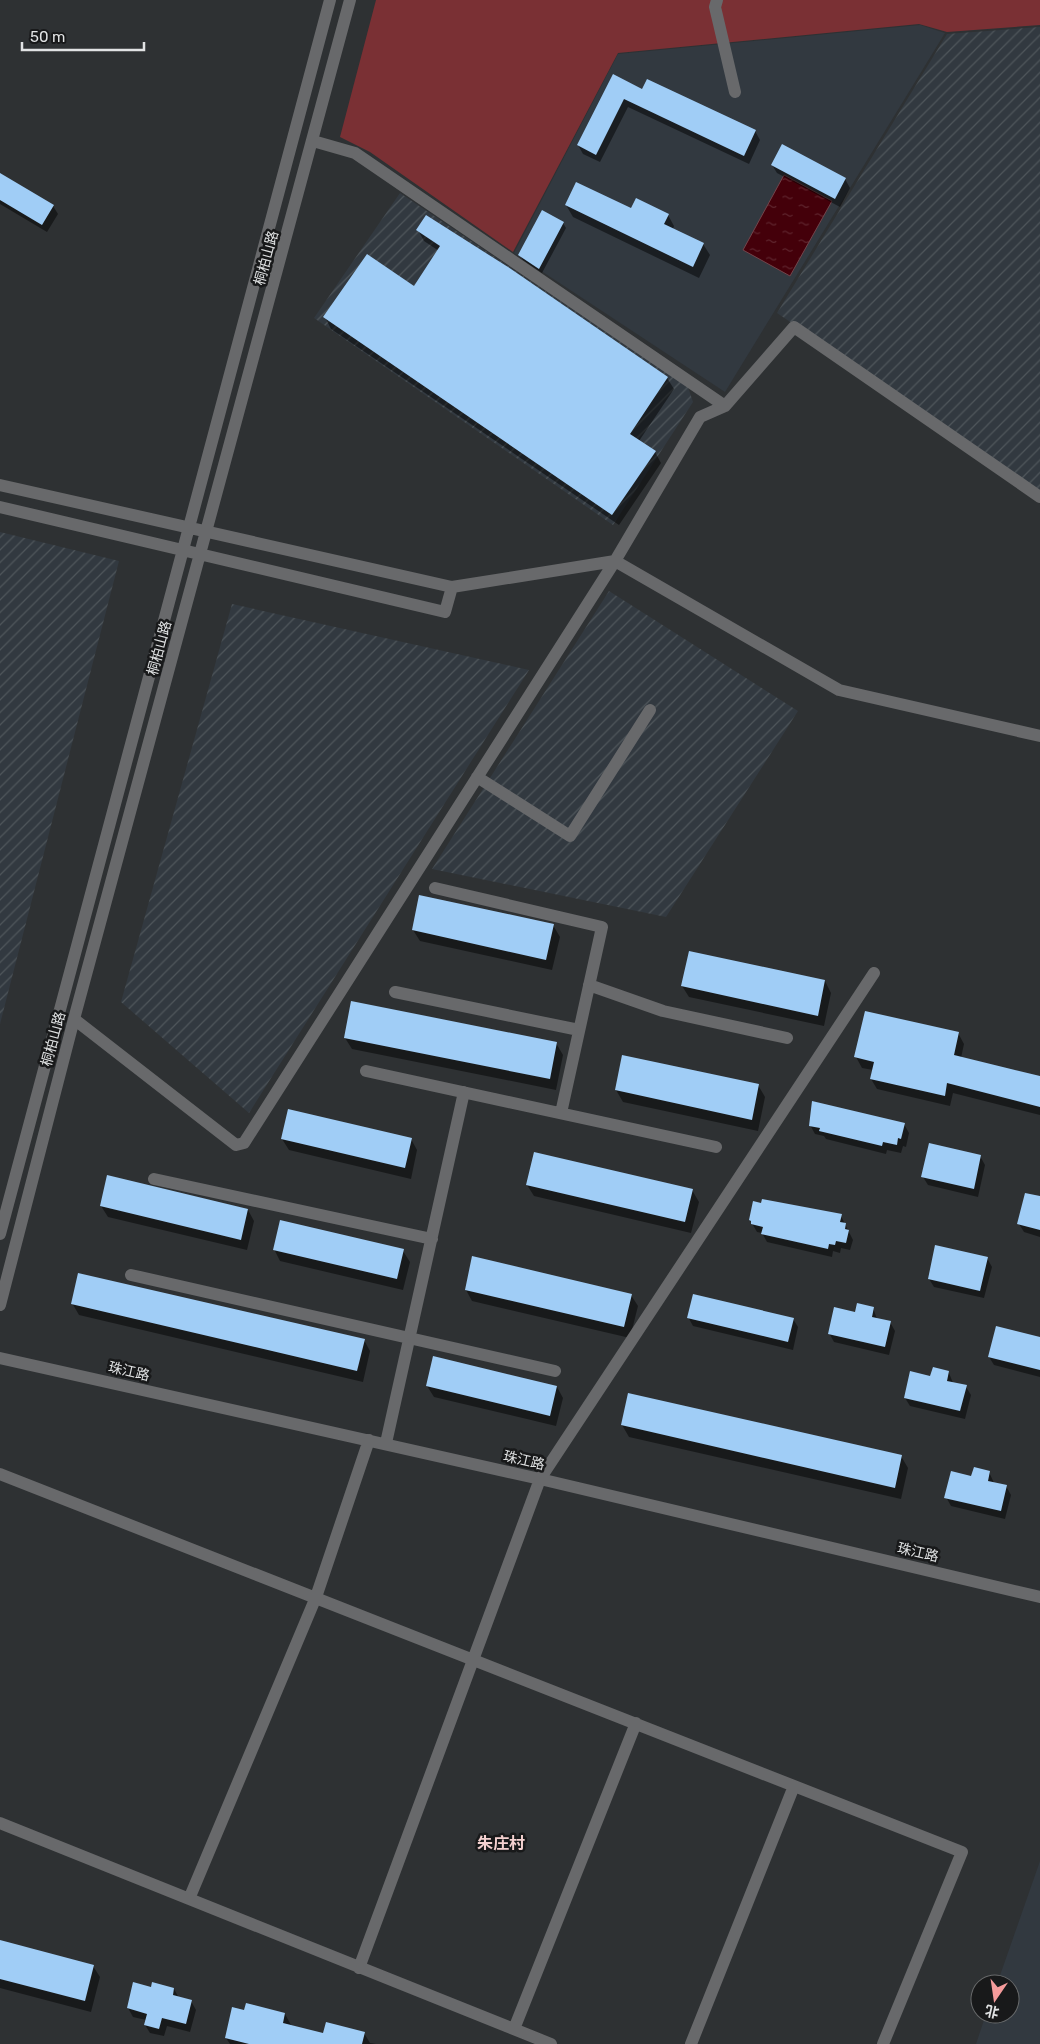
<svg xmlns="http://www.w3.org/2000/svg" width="1040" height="2044" viewBox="0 0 1040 2044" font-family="Rubik,'Noto Sans SC',sans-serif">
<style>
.built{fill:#323940}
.industrial{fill:url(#industrial-furrows)}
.green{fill:#7a3034}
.water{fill:url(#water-ripples);stroke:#73444b}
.shadow{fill:#0007}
.building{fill:#a0cdf6}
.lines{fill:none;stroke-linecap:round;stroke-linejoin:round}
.minor{stroke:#68696b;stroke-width:12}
.labels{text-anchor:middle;stroke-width:5;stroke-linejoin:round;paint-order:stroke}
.street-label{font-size:14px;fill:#e1e3e4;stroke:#18191a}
.quarter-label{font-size:16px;font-weight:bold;fill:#f4d1d0;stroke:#18191a}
</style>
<defs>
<pattern id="industrial-furrows" width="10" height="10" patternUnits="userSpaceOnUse" patternTransform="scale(1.25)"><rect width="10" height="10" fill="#323940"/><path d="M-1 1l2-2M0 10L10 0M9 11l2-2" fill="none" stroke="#4f565b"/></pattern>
<pattern id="water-ripples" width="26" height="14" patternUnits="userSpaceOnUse" patternTransform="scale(1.25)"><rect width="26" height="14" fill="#44000a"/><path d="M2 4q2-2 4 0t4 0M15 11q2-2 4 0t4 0" fill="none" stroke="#5f252e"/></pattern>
</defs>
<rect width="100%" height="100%" fill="#2e3133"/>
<!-- built -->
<path class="built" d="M920 25 945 33 725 392 514 253 618 54Z
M1040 1861V2044H976L986 2014H1010V1984H997Z"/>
<!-- industrial -->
<path class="industrial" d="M1040 27V491L777 313 947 34Z
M400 193 688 387 693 402 613 525 314 318Z
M0 532 119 561 0 1024Z
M609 591 798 711 666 917 432 869Z
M232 604 529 670 249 1113 121 1002Z"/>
<!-- green -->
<path class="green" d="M376 0H1040V25L947 32 919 24 618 53 513 252 370 152 340 137Z"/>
<!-- water -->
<path class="water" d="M784 175 832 201 790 276 743 250Z"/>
<!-- shadow -->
<path class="shadow" d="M614 76 643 91 755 131 760 140 749 164 628 107 600 162 583 154 578 145Z
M782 146 845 179 850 188 840 207 777 173 772 165Z
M0 174 53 206 58 214 47 232 0 204Z
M566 205 668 215 674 226 673 229 703 244 710 255 699 278 573 217Z
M563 223 566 228 542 273 523 260 520 255Z
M418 230 667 378 674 389 639 441 655 452 661 463 619 525 331 329 325 317 414 288 439 251 424 241Z
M553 925 560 937 552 970 420 941 413 930Z
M825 981 831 993 824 1026 689 997 682 986Z
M958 1033 964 1044 961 1058 1040 1078V1115L953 1093 950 1106 877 1089 871 1079 873 1070 862 1068 856 1057Z
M345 1038 556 1043 563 1055 556 1090 352 1049Z
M623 1056 758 1085 765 1097 758 1131 623 1102 616 1090Z
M904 1124 909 1133 906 1147 903 1146 901 1153 887 1150 886 1154 826 1139 824 1136 815 1134 810 1125Z
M282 1139H411L417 1150 411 1179 289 1150Z
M980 1156 985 1165 978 1197 928 1185 923 1177Z
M527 1185 692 1190 699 1202 691 1233 534 1196Z
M1040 1198V1237L1024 1232 1019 1224Z
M101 1206 248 1210 254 1221 247 1250 108 1217Z
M841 1216 853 1240 850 1250 841 1248 840 1253 833 1251 832 1257 767 1242 762 1233 757 1232 750 1220Z
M274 1249 403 1251 410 1262 403 1290 280 1261Z
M987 1258 992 1267 984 1298 934 1287 929 1279Z
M466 1290 631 1295 638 1306 630 1338 472 1301Z
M72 1303 364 1340 370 1351 363 1382 79 1315Z
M873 1308 877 1319 890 1322 895 1331 889 1355 834 1342 829 1333 856 1314Z
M688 1317 793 1319 798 1327 793 1350 693 1326Z
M1040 1338V1377L994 1365 989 1357Z
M949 1373 953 1383 966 1387 971 1395 965 1419 910 1406 905 1398 931 1378Z
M427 1386 557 1387 563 1398 556 1426 434 1397Z
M622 1425 901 1456 908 1468 901 1499 629 1437Z
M989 1472 994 1483 1006 1486 1011 1495 1005 1519 951 1506 946 1497 972 1478Z
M0 1942 93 1966 100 1977 91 2012 0 1988Z
M174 1989 179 1998 191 2001 196 2010 190 2032 167 2026 164 2036 150 2033 145 2025 146 2020 133 2017 128 2008Z
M245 2011 285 2014 291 2025 324 2035 364 2033 370 2043 376 2044H230L226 2038Z"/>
<!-- building -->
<path class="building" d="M613 74 642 89 647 79 756 130 744 156 624 99 596 155 577 145Z
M782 144 846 178 835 199 771 165Z
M0 173 54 205 42 225 0 200Z
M576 182 631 208 636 198 669 214 664 224 704 243 693 267 565 205Z
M542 210 564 222 539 269 518 255Z
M426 215 511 269 668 377 630 434 656 451 612 515 323 317 367 254 414 286 440 246 416 230Z
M419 895 554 924 546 960 412 930Z
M689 951 825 980 818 1016 681 986Z
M351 1001 557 1042 550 1079 344 1038Z
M865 1011 959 1032 954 1055 1040 1076V1107L947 1083 945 1096 870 1079 874 1062 854 1057Z
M622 1055 759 1084 752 1120 615 1090Z
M812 1101 905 1123 901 1139 898 1138 897 1145 883 1142 882 1146 819 1131 820 1128 809 1126Z
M288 1109 412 1138 405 1168 281 1139Z
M929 1143 981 1155 974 1189 921 1177Z
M534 1152 693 1189 685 1222 526 1185Z
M107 1175 248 1209 241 1240 100 1206Z
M1025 1193 1040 1196V1230L1017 1224Z
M762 1199 842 1214 840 1222 846 1223 845 1229 849 1230 846 1243 836 1241 835 1245 829 1244 828 1249 761 1234 763 1227 751 1224V1221L749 1220 753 1201 761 1203Z
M280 1220 404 1249 397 1279 273 1250Z
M935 1245 988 1257 980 1291 928 1279Z
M472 1256 632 1294 624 1327 465 1290Z
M78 1273 365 1339 357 1371 71 1304Z
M693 1294 794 1318 788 1342 687 1318Z
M857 1303 874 1307 872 1317 891 1321 885 1347 828 1334 834 1307 855 1312Z
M996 1326 1040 1337V1370L988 1357Z
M433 1356 557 1386 550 1416 426 1386Z
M933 1367 949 1371 947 1381 967 1385 960 1411 904 1398 910 1371 930 1376Z
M628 1393 902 1455 895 1488 621 1425Z
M974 1467 990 1471 988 1481 1007 1485 1001 1511 944 1498 951 1471 971 1476Z
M0 1940 94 1965 85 2001 0 1979Z
M133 1982 151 1987 152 1982 174 1988 173 1995 192 2000 186 2024 162 2018 159 2029 144 2025 147 2014 127 2008Z
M246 2003 285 2013 283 2023 323 2033 326 2022 365 2032 362 2044H249L225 2038 232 2007 244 2010Z"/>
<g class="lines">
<!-- minor -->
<path class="minor" d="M717 0 715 7 735 92
M313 141 355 153 725 406
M0 485 452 587 615 561 839 690 1040 736
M0 507 445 612 452 587
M477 777 570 836 650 710
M435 888 602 927 561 1113
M589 985 663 1011 787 1038
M395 992 579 1030
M74 1019 236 1145 244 1143 615 561 700 417 725 406 794 327 1040 497
M366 1071 716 1147
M154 1179 432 1239
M0 1234 330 0
M131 1275 555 1371
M0 1305 74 1019 350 0
M0 1358 540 1479 1040 1597
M386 1443 464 1092
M0 1474 962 1852 883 2044
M0 1823 551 2044
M189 1899 316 1597 369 1440
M359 1968 540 1479 874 973
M514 2029 636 1723
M691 2044 794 1786"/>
</g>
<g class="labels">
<!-- street labels -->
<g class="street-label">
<text transform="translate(266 258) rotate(-75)" y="5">桐柏山路</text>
<text transform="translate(159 648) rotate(-75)" y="5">桐柏山路</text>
<text transform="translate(53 1039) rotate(-75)" y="5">桐柏山路</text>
<text transform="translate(129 1371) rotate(13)" y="5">珠江路</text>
<text transform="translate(524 1460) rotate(13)" y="5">珠江路</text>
<text transform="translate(918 1552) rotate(13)" y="5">珠江路</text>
</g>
<!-- quarter labels -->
<g class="quarter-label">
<text x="501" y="1849">朱庄村</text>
</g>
</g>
<!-- north arrow -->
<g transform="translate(995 1999) rotate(193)"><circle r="24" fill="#18191a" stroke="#686a6b"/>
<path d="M0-4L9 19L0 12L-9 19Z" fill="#f59b9b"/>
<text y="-8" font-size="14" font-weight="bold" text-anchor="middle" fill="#e1e3e4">北</text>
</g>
<!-- scale -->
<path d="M22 42v8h122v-8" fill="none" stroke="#e1e3e4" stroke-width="2.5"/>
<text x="30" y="42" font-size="15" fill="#e1e3e4" stroke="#18191a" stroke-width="4" paint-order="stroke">50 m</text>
</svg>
